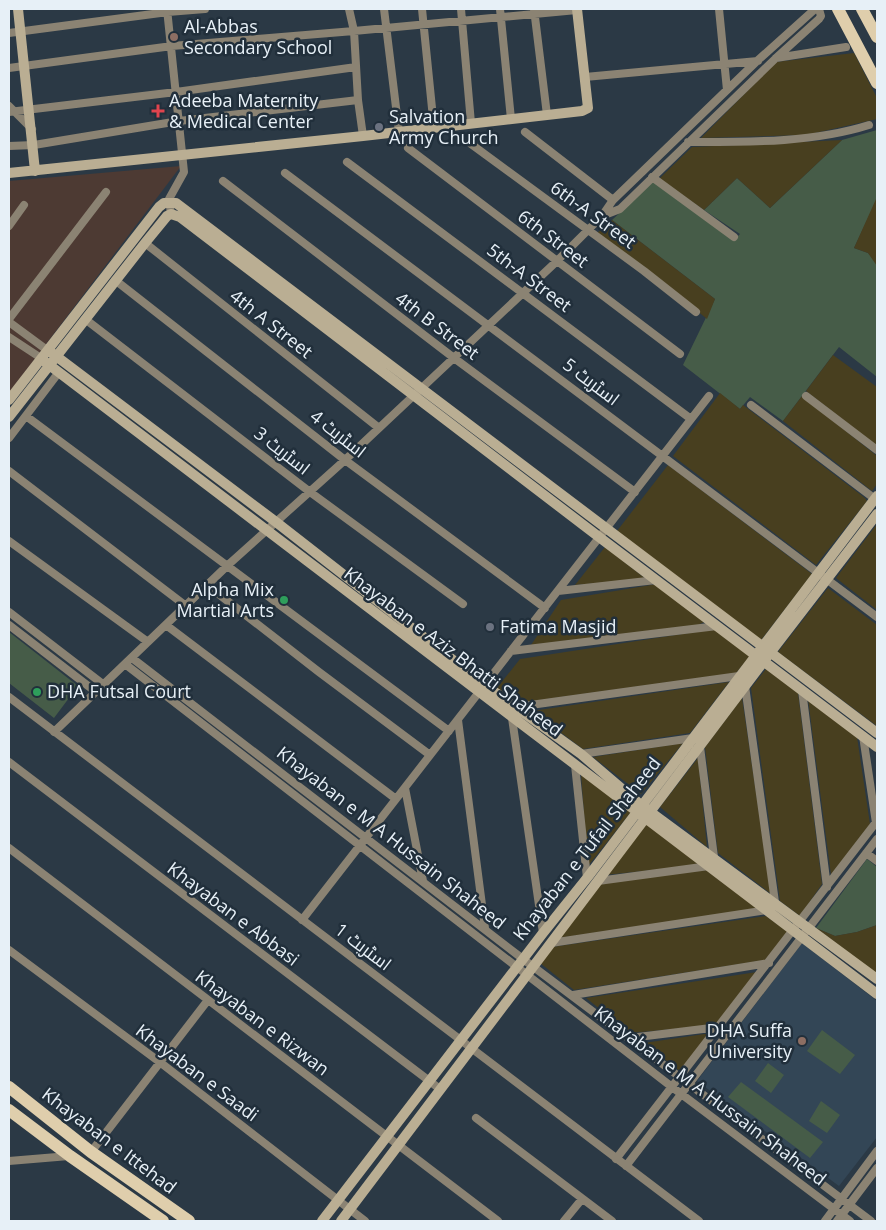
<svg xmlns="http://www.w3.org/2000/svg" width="886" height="1230" viewBox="0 0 886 1230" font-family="'Open Sans',Cairo,sans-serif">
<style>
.commercial{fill:#4d3a33}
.built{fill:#334656}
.green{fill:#465c48}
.sand{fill:#483f1f}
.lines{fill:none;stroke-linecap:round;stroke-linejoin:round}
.street{stroke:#8b8373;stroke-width:8}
.secondary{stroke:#baae93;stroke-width:10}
.primary{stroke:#dfceac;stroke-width:12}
.education-dot{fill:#8d6e63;stroke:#212f3b;stroke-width:2}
.health-dot{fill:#e0444e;stroke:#212f3b;stroke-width:2}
.worship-dot{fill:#6b7280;stroke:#212f3b;stroke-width:2}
.leisure-dot{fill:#2e9e5b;stroke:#212f3b;stroke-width:2}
.labels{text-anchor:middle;stroke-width:5;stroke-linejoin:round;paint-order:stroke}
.poi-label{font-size:18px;fill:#e7f0f7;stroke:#212f3b;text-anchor:start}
.street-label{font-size:18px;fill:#e7f0f7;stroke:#212f3b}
</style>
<rect width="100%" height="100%" fill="#2b3945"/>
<!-- commercial -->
<path class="commercial" d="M181 166 9 393V181Z"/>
<!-- built -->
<path class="built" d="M802 943 877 1001V1137L839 1186 697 1081Z"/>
<!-- green -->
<path class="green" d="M877 130V199L854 248 868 253 877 263V377L839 347 783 421 750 397 740 409 683 365 715 299 612 220 654 181 735 239 740 234 704 210 737 178 770 208 842 140Z
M9 632 78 686 54 718 9 683Z
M867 859 877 867V925L857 932 835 936 816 928Z
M822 1030 855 1055 840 1074 807 1051Z
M768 1063 784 1075 771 1093 755 1081Z
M741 1082 823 1142 810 1158 728 1097Z
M821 1101 840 1115 827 1133 809 1121Z"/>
<!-- sand -->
<path class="sand" d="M854 53 877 98V119L806 135 701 138 776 62Z
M842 140 770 208 737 178 704 210 659 179 692 147Z
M876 199H877V266L868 253 854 248Z
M612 220 715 299 707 319 652 274 597 233Z
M833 355 877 387V446L806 391Z
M720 393 740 409 743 405 865 498 867 501 816 565 673 456Z
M802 396 877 456V484L872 491 783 421Z
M668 465 812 574 761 640 617 531Z
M877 524V610L836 578Z
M605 547 646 579 575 585Z
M657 584 704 622 698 625 531 645 561 600Z
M828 588 877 625V726L778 652Z
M715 629 750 656 736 673 518 703 497 688 520 659Z
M766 669 798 693 822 884 800 916 780 901 751 688Z
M729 682 690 733 583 749 532 711Z
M742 698 771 894 718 853 705 747Z
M808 699 857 737 870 824 831 875Z
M683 743 641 794 593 757Z
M698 758 707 847 660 807Z
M581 774 631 812 588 866Z
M646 823 701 865 605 875Z
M706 870 759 909 559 938 600 883Z
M766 916 788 932 765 960 574 990 540 963 552 947Z
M877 925V974L816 928 835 936 857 932Z
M757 972 717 1025 630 1033 586 998Z
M711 1033 681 1072 644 1043Z"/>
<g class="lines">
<!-- street -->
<path class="street" d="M167 9 184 172 169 199 171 214
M349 9 354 31 358 100 363 136
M384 9 399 132
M422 9 434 128
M461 9 471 123
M500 9 511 119
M534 9 547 115
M719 9 727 90
M9 33 168 12 205 9
M776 58 846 47
M9 68 172 46 354 31 577 10
M585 77 758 61
M9 106 32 129
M9 112 176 92 356 67
M525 132 613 200
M688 142C748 142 812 143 869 125
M471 144 644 271 696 312
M9 146 34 145 179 121 358 100
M408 148 680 354
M347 162 691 419
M285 173 877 617
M652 177 734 237
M223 181 454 358 635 492
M602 216 620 209 776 58 819 19 821 16 819 9
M9 226 24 205
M145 243 379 428
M115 280 345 460 545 608
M9 319 106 192
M85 319 310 492 463 604
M9 322 47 350
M9 337 41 358
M806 396 877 450
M751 405 875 499
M26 416 449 731
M9 438 59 372
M9 471 186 606
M9 541 148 642
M207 585 319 672 430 755
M558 591 656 580
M9 612 104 685
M9 625 96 692
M166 625 396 799
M511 651 717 626
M132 658 523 959 871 1221
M125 664 672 1087 850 1221
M745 686 775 902
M802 690 827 887
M9 697 699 1221
M516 707 739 676
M512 718 543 933
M458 720 485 928
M54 732 228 565 345 460 557 261 602 216 613 200 757 61 815 9
M863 736 876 823
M700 747 714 857
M581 754 693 738
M9 762 440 1089
M575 765 587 878
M405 788 423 881
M9 848 498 1221
M866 853 877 861
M598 881 709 866
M302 920 709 396
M551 943 767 910
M9 950 161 1063 365 1221
M573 995 769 963
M630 1038 719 1027
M476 1118 612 1221
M91 1152 208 1000
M616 1159 877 821
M9 1161 69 1156
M626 1166 877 839
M564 1221 582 1199
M825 1221 877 1151
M837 1221 877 1168"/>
<!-- secondary -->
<path class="secondary" d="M18 9 35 171
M9 173 363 136 582 111 588 108 577 9
M52 353 276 522 485 685 581 754 641 805 877 979
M44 361 877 994
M9 400 159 207 164 203H176L877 733
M9 417 145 243 167 216 171 214 180 217 599 537 877 747
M322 1221 543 933 587 878 877 496
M341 1221 770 653 877 514"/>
<!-- primary -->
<path class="primary" d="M838 9 877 83
M862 9 877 37
M9 1087 91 1152 189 1221
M9 1110 70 1156 163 1221"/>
</g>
<!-- markers -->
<g class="education-dot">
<circle cx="174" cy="37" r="5"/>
<circle cx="802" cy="1041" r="5"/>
</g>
<path class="health-dot" d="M155.5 103.5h5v5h5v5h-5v5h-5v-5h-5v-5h5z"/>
<g class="worship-dot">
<circle cx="379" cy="127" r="5"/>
<circle cx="490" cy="627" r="5"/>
</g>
<g class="leisure-dot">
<circle cx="284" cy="600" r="5"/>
<circle cx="37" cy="692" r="5"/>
</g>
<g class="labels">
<!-- poi labels -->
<g class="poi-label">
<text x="184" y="33">Al-Abbas<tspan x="184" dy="21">Secondary School</tspan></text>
<text x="169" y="107">Adeeba Maternity<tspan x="169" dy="21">&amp; Medical Center</tspan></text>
<text x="389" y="123">Salvation<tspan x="389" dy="21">Army Church</tspan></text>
<text x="274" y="596" text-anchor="end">Alpha Mix<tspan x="274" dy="21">Martial Arts</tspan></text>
<text x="500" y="633">Fatima Masjid</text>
<text x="47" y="698">DHA Futsal Court</text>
<text x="792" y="1037" text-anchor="end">DHA Suffa<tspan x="792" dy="21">University</tspan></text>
</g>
<!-- street labels -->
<g class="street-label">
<text transform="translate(593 215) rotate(36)" y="6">6th-A Street</text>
<text transform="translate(553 239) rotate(37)" y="6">6th Street</text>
<text transform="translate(529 278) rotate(37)" y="6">5th-A Street</text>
<text transform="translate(271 324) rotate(38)" y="6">4th A Street</text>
<text transform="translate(437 326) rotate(37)" y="6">4th B Street</text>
<text transform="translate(591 382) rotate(37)" y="6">اسٹریٹ 5</text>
<text transform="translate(338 434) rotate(38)" y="6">اسٹریٹ 4</text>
<text transform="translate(282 451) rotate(38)" y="6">اسٹریٹ 3</text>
<text transform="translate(453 652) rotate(37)" y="6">Khayaban e Aziz Bhatti Shaheed</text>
<text transform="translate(391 838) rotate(38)" y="6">Khayaban e M A Hussain Shaheed</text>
<text transform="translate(587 849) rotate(-52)" y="6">Khayaban e Tufail Shaheed</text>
<text transform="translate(233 914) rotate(37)" y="6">Khayaban e Abbasi</text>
<text transform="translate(363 947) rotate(37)" y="6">اسٹریٹ 1</text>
<text transform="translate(262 1023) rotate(37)" y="6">Khayaban e Rizwan</text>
<text transform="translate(197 1073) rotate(37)" y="6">Khayaban e Saadi</text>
<text transform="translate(710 1096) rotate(37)" y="6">Khayaban e M A Hussain Shaheed</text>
<text transform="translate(109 1141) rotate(37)" y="6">Khayaban e Ittehad</text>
</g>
</g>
<!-- border -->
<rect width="886" height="1230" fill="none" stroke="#e7f0f7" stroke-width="20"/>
</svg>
